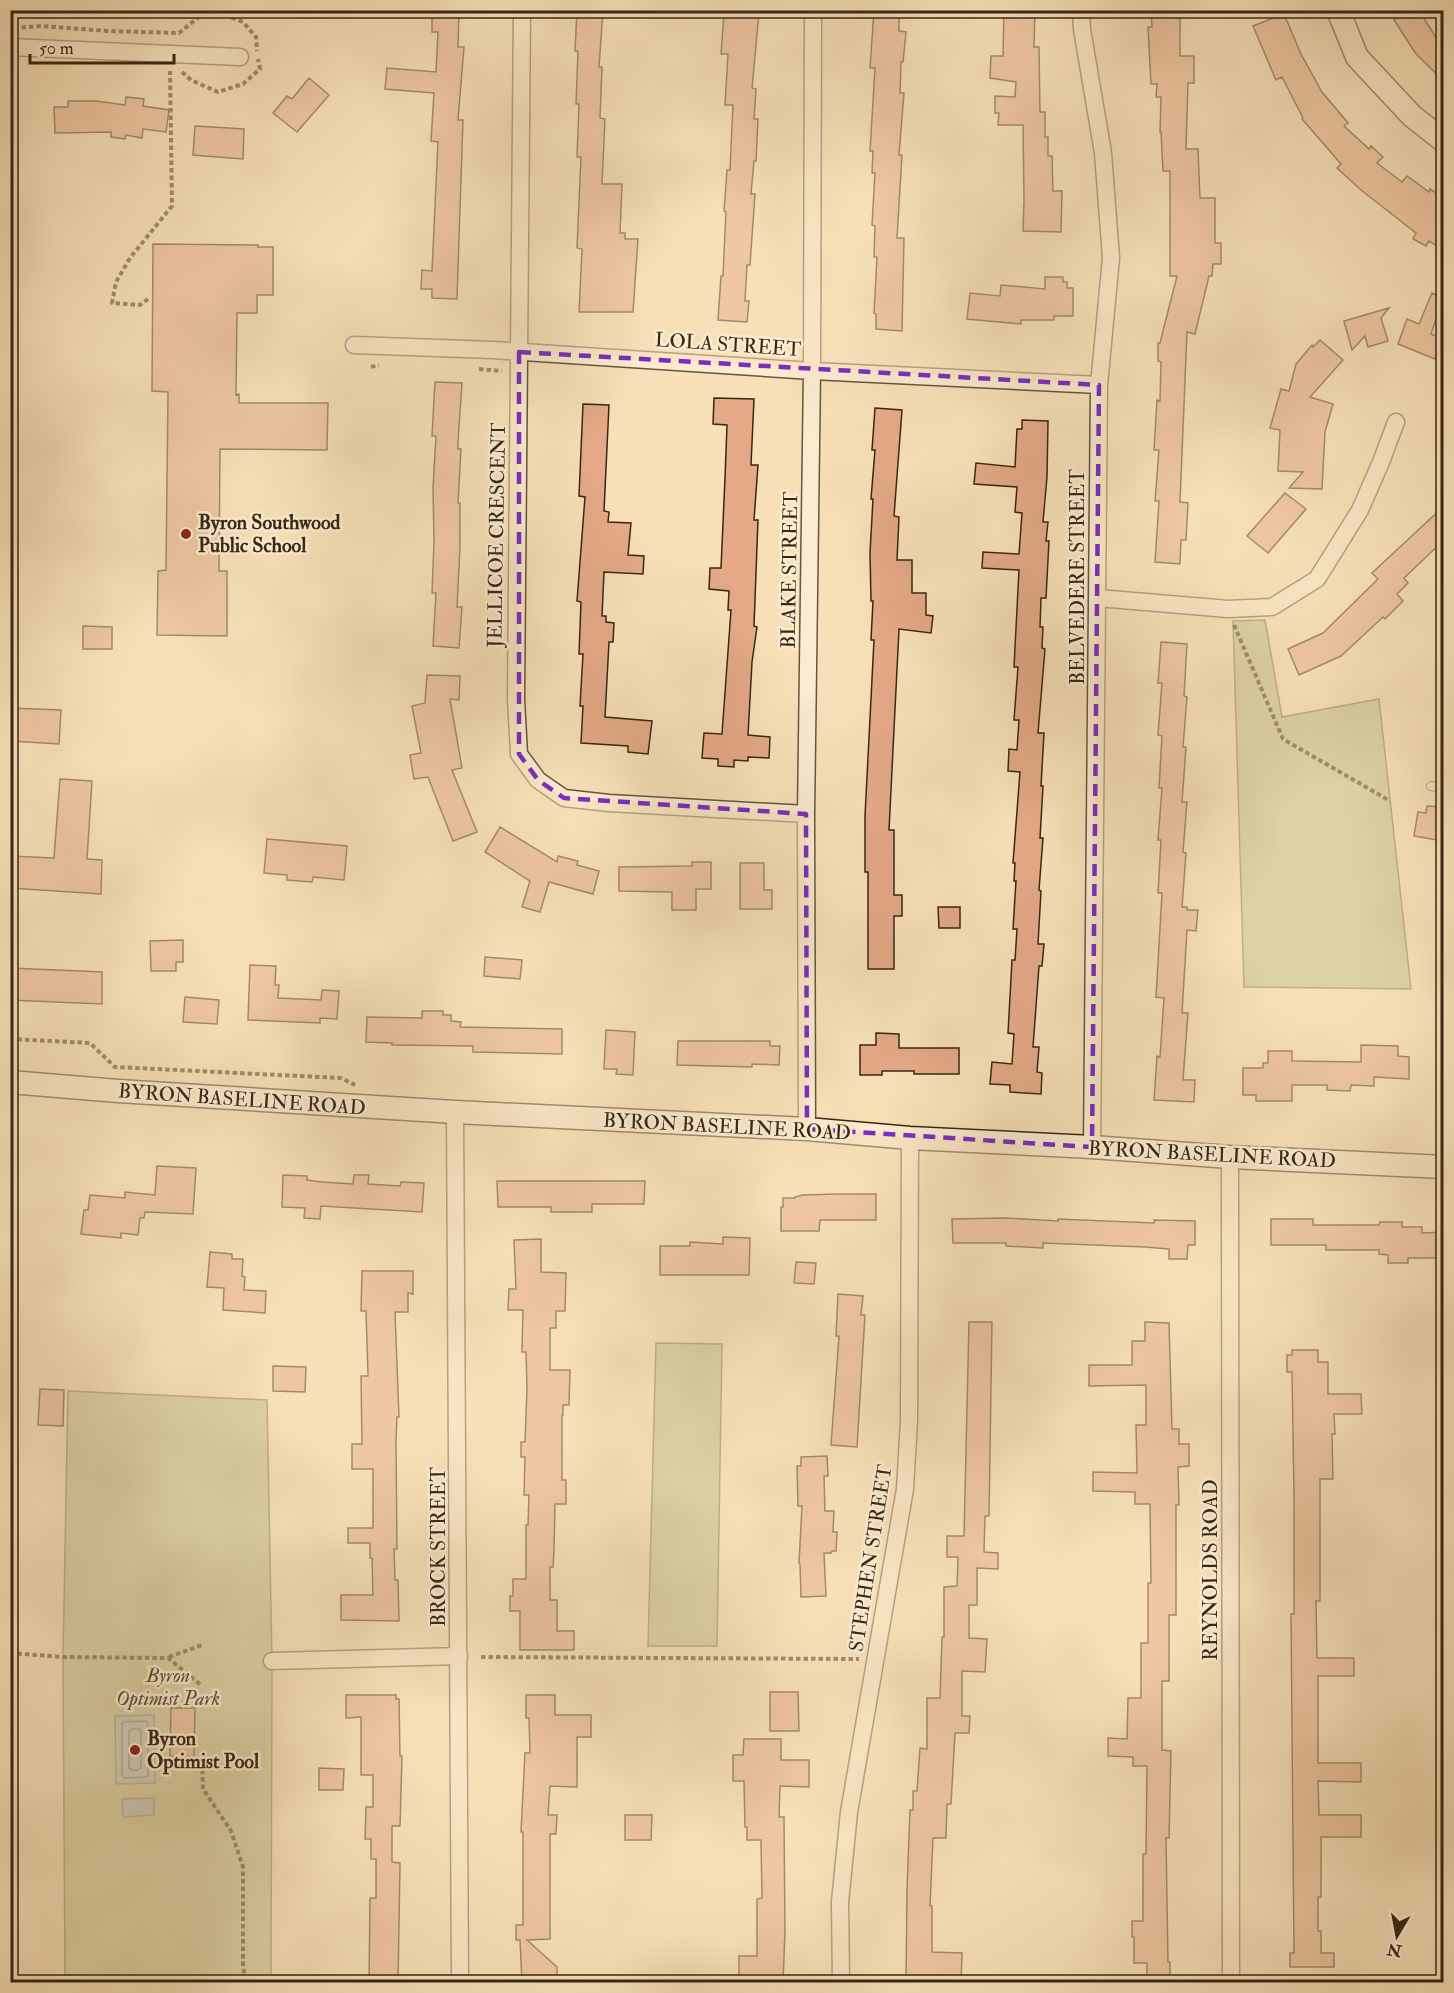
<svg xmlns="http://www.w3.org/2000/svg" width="1454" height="1993" viewBox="0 0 1454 1993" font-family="'IM FELL Double Pica',serif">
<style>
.green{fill:#bdc28e;stroke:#7a7450;stroke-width:1.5}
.water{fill:#a2baba;stroke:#777f77;stroke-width:1.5}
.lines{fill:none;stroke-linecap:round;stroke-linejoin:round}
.shore{stroke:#6c7066;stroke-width:1.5}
.building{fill:#e5a987;stroke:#372713;stroke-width:1.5}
.lane-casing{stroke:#67553c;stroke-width:10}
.street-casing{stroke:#67553c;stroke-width:19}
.secondary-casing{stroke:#372713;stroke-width:25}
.path{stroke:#372713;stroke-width:4;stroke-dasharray:4.5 3;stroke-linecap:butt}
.lane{stroke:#faebd1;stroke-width:8}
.street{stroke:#faebd1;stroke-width:16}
.secondary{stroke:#faebd1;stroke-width:22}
.marked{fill:none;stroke:#7b2cbf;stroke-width:4.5;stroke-dasharray:12 8;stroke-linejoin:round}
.poi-dot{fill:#8f2418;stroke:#faebd1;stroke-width:2}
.labels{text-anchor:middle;stroke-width:5;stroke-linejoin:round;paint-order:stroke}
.street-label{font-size:20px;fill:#372713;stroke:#faebd1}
.poi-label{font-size:20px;font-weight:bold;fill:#372713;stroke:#faebd1;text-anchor:start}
.park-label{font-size:20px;font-style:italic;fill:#584e32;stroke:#faebd1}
</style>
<rect width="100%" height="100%" fill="#f7e0b8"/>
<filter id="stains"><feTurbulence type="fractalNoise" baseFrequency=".00333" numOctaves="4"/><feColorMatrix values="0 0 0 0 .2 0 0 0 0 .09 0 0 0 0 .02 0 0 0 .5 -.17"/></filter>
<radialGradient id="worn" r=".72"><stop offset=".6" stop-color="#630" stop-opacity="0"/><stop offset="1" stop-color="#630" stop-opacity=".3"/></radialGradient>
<!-- green -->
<path class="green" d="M1265 620 1282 717 1379 699 1411 989 1244 987 1233 621Z
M656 1343 722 1344 717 1646H648Z
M68 1391 267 1400 272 1661 271 1982H65L63 1657Z"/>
<!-- water -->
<path class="water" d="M154 1715 155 1783 116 1784 115 1716Z
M154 1798V1815L123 1817 122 1799Z"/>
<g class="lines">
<!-- shore -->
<path class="shore" d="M146 1721 148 1724V1776L146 1777 124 1778 122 1775V1723L124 1722Z
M132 1729H139L141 1731V1767L138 1770H131L129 1767V1732Z"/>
</g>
<!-- building -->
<path class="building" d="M432 10H459L458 47H464L458 120H463L457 299 432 298V289H421L422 270 432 271 438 142 431 141 434 93 385 89 387 68 436 72 438 32H432Z
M577 10H603L599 67H602L600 118 605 119 602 184H622L620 233H625V239H638L633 312H579L582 249 577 248 581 157H577L579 104H576L578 51H575Z
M874 10H899V31L906 32 903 62H901L900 93H904L899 155H902L897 238H904L902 331 876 329V314L874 313 877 257H874L875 226 872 225 875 173H872L873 151H870L875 68H870Z
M1004 10H1035L1034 47H1039L1040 112H1045V137H1048V156H1052L1053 191H1062L1061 232 1023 231 1024 201 1023 125H998L999 113H995V96L1015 97 1016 82 990 78 991 56H1003Z
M1151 10H1180V56H1194V83H1188L1186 149H1198L1200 198H1215V243H1221V264H1213L1212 276H1209L1195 334 1187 332 1180 502 1188 503 1186 540H1181L1180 564 1155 562 1159 501H1155L1159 450H1154L1157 400 1160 401 1161 362 1158 361V343H1160L1177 276H1170V171H1163L1161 132H1160L1161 97H1156L1157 84H1151L1148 27H1152Z
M1409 10H1419L1443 49V80L1416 54 1394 20Z
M733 12 759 13 752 88 756 89 754 119H758L756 161H754L751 194H755L750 265H747L745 301H749L747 322 718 320 721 276H723L726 212 724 211 727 170H730L733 105H725L728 54H721L724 13H733Z
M1284 14 1301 54 1322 92 1348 123 1344 126 1369 149 1371 146 1383 157 1377 163 1402 182 1407 176 1429 192 1430 189 1443 197V250L1429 241 1426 246 1413 239 1416 233 1361 190 1337 168 1341 164 1302 119 1303 118 1282 77 1276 80 1253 26Z
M309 78 329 95 297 132 273 113 287 96 292 99Z
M126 97 144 99 143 106 169 110 166 132 143 129 142 138 126 135 125 139 111 137V132L55 133 54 107H68V101H96L125 105Z
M195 126 244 129 243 159 193 155Z
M153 244 258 245V247H273V295H257V313H237L236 395 239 394V403H328L327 450 220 449 219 571H227V636L157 635 158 571 166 570 168 392 152 391Z
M1045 277H1063V282H1067V288H1073V316H1054V320H1021V324L967 319 970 293 1000 296 1001 285 1045 289Z
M1432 293 1443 298 1431 334 1443 339 1435 359 1398 344 1407 319 1419 324Z
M1389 308 1381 318 1388 341 1368 347 1365 336 1352 350 1344 321Z
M1320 340 1343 360 1310 397 1333 404 1325 432 1322 489 1289 488 1303 472 1278 471 1280 430 1270 428 1281 389 1289 391 1296 364 1312 345 1313 347Z
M435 382 462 383 458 441V449H461L458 503H460V547L457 607H462L459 648 433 646 436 593H432L434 542 433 488 436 436H432Z
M714 398 754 399 751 465H758L754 520H758L754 626 757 627 752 662 748 735 770 737 769 758 748 757V761L734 760V767L718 766V759L702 758 704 733 722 734 731 610H728L729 591 709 589 710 568H721L725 478 727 425 713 424Z
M583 404 609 405 604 511 609 512 608 522 631 523 628 555 644 556 643 574 604 572 602 616H606V622L614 623 613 642H609L605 717 652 721 648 754 628 752V746L581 743 583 706H580L583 654H579L581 602 577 601 585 497 579 496Z
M875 408 902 410 894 516 899 517 897 560H912V593H926V615L933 616 931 633 899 629 889 830H894V895H902V916H894V969H868V872H865V816L874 640H871L873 601H871L870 553 873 499H871L875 450H872Z
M1022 420 1048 421 1047 477 1043 522H1048L1046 541H1049L1046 598H1041L1040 627H1043L1042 648 1045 649 1038 733H1044L1041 786H1043L1040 838H1043L1039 890 1041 891 1038 944H1044L1042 966H1039L1033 1047H1039L1037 1072 1042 1073 1041 1094 1010 1092V1085L990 1084 992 1062 1012 1064 1014 1034 1008 1033 1012 960H1015L1017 929H1013L1016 881H1014L1015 863H1013L1020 772 1008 771 1009 749 1017 750 1019 720H1014L1018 667H1014L1019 570 982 568 983 552 1019 554 1022 513 1015 512 1017 487 974 484 976 463 1015 467 1017 429H1022Z
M1285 493 1306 509 1268 553 1247 536Z
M1443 507V541L1404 578 1408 583 1397 594 1403 601 1385 619 1383 617 1341 656 1299 675 1288 649 1323 633 1378 579 1372 573Z
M83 626 112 627V649H83Z
M1161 642 1187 644 1184 696 1187 697 1183 747H1186L1182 802H1187L1183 852 1186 853 1182 907H1187V910H1198L1196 931 1187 930 1182 1013H1188L1183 1080H1195L1194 1102 1154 1100 1157 1056 1160 1057 1164 998 1156 997 1162 893H1158L1161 840H1158L1162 788H1159L1162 736 1158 735 1162 683H1158Z
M427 675 460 676 459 700 450 699 462 768 452 770 477 832 453 841 428 777 414 779 410 755 421 753 412 706 425 703Z
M10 708 61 710 59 744 10 741Z
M60 779 92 781 87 859 102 860 101 894 10 888V856L54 858Z
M1427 806 1443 807V841L1414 836 1418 812 1426 813Z
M500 827 557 862 558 856 578 861 577 865 599 871 593 894 549 882 540 912 522 907 530 881 485 852Z
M267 839 347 846 344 880 313 877 312 882 287 880V875L264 873Z
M692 862H711V889H696V910H672V892L619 891V867L692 866Z
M740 863H764V890H772V909H740Z
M938 907H960V928H939Z
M183 940V962H176V971H151L150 941Z
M485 957 522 960 520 979 484 976Z
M250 965 276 966 275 985H279L278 998 321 1000 322 990 339 991 337 1019 320 1018V1023L248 1020Z
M10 968 102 972V1004L10 1000Z
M185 997 219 1000 217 1024 183 1022Z
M422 1011H443V1015H451V1021L461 1022 460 1027 562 1029V1054L473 1052V1046L392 1045V1043L366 1042 367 1017 422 1018Z
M606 1030 635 1032 633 1075 616 1074 617 1069H604Z
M876 1033 899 1034V1048H959V1074H914V1071H882V1075H860V1045H876Z
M678 1041H770V1046H780L779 1065 752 1064V1067L677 1065Z
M1361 1045 1398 1046V1056L1409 1057V1079L1374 1077V1086L1351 1085 1350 1091 1327 1090V1085H1292V1101H1256V1095H1243V1068H1263V1063H1268V1051H1292V1061L1361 1062Z
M157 1166 196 1168 193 1214 145 1212 144 1218H140L138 1235 121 1233V1238L81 1234 84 1210H88L90 1195 125 1198V1192L155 1195Z
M283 1175 307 1176V1180L322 1182 353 1184 354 1175H369L368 1184 400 1186 401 1182 424 1183 422 1212 321 1206 320 1219 304 1218 305 1208 282 1207Z
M497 1181H645L644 1204H592V1212H551V1207H498Z
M837 1194H876V1220H820L819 1231H781V1207H783V1198H795V1197L803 1195Z
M1005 1218 1058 1221V1219L1154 1223V1220L1195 1221V1245H1188L1187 1259H1169V1249L1145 1247 1043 1243V1248L1006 1246V1243H953L952 1219Z
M1271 1219H1313V1225H1379L1380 1222H1402V1227H1422V1233L1443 1232V1258H1408V1263H1388V1255L1379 1254V1250H1326V1245H1271Z
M723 1237 750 1238 749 1275H660V1246H690V1242L723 1244Z
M541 1239V1272L566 1273 565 1311H556V1328H550V1370H570L569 1405H563V1415H562V1480H566V1504H555L554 1550 553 1567H550V1600H557V1631H574V1650H520V1611H510V1596H513V1579H526V1525H528L529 1495H524L525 1457H521V1442H525L527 1389 526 1352H522L523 1310H508L509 1289H516L514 1240Z
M210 1252 232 1254V1259H243L242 1276 245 1277 244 1290 266 1291 265 1313 223 1310 224 1288 207 1287Z
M796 1262 816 1263 814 1284 794 1283Z
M362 1271H413V1294L408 1293V1312H395L399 1417H397L396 1440 397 1549H394L395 1580H398L399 1621 341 1620V1595H373L372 1558H370V1543H348V1528H373V1469H352V1444H362L361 1376H368L366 1311H361Z
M838 1294 863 1296 861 1315H865L857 1447 831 1445 839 1336H836Z
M969 1322H992L989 1516H985L984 1552 998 1553V1569L977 1568V1605H969V1638L987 1639 985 1672 962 1671V1716H970L969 1733H955L951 1804H947L946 1838H933L930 1906H932V1952L962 1953 961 1983H906L907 1890 910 1810H913V1791H917L920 1748 927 1749V1698H940L942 1637H944V1587L957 1586 958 1557H947V1536H964Z
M1145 1322 1169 1323 1172 1429H1179V1444H1189V1466L1178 1467 1179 1505H1176V1615H1169V1681H1162V1750L1171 1751 1169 1838H1166L1168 1962H1170V1983H1147V1963H1134V1937H1132V1921H1143V1854H1146L1147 1766H1133V1757L1108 1756V1738L1127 1739 1128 1698H1141V1643H1148V1583H1151L1150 1504H1135V1492L1093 1491V1472L1137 1473 1136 1425H1146V1385L1089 1386V1365H1132V1341H1145Z
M1292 1350H1318V1362H1328V1394H1361L1362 1414H1334L1335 1434H1332L1333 1479H1320V1601H1316L1317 1658H1354V1676H1318V1763H1361V1782L1318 1781 1319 1815H1361V1837H1321V1897H1318V1931H1321V1953H1334V1967H1290V1953H1294L1291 1614H1294V1496L1292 1372H1287V1355H1292Z
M273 1366 306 1367 305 1392 273 1391Z
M40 1389 64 1390 63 1426 38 1425Z
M827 1456 828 1476H824L825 1511H834L833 1532H837L836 1551H832L831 1553H824L826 1596 801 1597 800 1564 799 1563 802 1506H798L797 1466H801V1457Z
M770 1692H798L799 1731H770Z
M346 1695H396V1699H399L400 1756H402L400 1826H392V1862L400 1863 398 1983H369L370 1898H376V1859H371V1839H365L366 1807H373V1775H361V1717L346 1718Z
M526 1695H555V1715H591V1737H577V1787L550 1786 548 1815H557L556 1834H550V1939L527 1940 557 1967V1983H522L520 1940H516V1925H523V1832H521L525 1753H530L529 1718H526Z
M171 1708H195L194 1757 170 1756Z
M744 1739H781V1760H809V1787L780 1786 779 1817H784L785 1931 783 1983H760V1979H739V1956H757V1899L762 1898 761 1840H747V1827H745L744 1781H733V1755H743Z
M319 1768 344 1769 343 1790H319Z
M625 1815H652L651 1840H625Z"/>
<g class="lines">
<!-- lane casing -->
<g class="lane-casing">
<path id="lane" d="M1431 786 1444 788"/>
</g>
<!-- street casing -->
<g class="street-casing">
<path id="street" d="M522 10 516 699 519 754 538 780 564 798 609 803 806 814
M1081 10 1082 29 1103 153 1111 258 1099 385 1092 1147
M10 47 240 57
M354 345 493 350 812 371 1099 385
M1098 598 1228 609 1272 607 1317 579 1360 510 1381 462 1396 422
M455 1112 460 1982
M807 1129 806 814 812 371 813 10
M1230 1157 1231 1982
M272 1661 459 1656
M841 1982 840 1902 849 1812 905 1489 909 1421 910 1138"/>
</g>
<!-- secondary casing -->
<g class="secondary-casing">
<path id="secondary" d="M1338 10 1357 57 1412 116 1444 141
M10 1082 118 1091 455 1112 807 1129 910 1138 1092 1147 1230 1157 1444 1167"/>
</g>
<!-- path -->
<path class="path" d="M14 28 41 26 108 31 179 33 200 16 219 13 243 22 256 37 257 51
M182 72 191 80 218 92 243 84 260 69 258 59
M148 299 140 305 112 303 116 282 130 258 172 206 170 71
M371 367 379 365
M479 369 502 371
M1234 625 1283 739 1390 801
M10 1039 90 1043 115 1067 341 1078 355 1085
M10 1653 63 1657 168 1658 201 1685
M169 1657 202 1645
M481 1657 859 1659
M202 1762 203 1789 231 1831 243 1867V1967L246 1982"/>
<!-- lane -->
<use href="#lane" class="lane"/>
<!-- street -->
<use href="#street" class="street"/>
<!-- secondary -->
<use href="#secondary" class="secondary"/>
</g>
<!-- marked area -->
<path d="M0 0H1454V1993H0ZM519 352 1099 385 1092 1147 807 1129 806 814 564 798 538 780 519 754Z" fill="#f7e0b8" fill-opacity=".55" fill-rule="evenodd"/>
<path class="marked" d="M519 352 1099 385 1092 1147 807 1129 806 814 564 798 538 780 519 754Z"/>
<!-- markers -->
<g class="poi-dot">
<circle cx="186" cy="534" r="6"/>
<circle cx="135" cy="1750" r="6"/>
</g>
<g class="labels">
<!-- street labels -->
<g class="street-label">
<text transform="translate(728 344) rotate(4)" y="7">LOLA STREET</text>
<text transform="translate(496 535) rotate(-89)" y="7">JELLICOE CRESCENT</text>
<text transform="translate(789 570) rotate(-89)" y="7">BLAKE STREET</text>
<text transform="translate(1077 577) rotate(-90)" y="7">BELVEDERE STREET</text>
<text transform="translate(242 1099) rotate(4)" y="7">BYRON BASELINE ROAD</text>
<text transform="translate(727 1126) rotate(3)" y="7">BYRON BASELINE ROAD</text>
<text transform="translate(1212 1154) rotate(3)" y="7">BYRON BASELINE ROAD</text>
<text transform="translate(438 1547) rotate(-90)" y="7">BROCK STREET</text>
<text transform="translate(870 1558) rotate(-81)" y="7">STEPHEN STREET</text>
<text transform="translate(1210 1570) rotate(-90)" y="7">REYNOLDS ROAD</text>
</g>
<!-- poi labels -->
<g class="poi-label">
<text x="198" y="529">Byron Southwood<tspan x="198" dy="23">Public School</tspan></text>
<text x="147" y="1745">Byron<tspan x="147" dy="23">Optimist Pool</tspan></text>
</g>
<!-- park labels -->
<g class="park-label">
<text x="168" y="1682">Byron<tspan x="168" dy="23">Optimist Park</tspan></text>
</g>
</g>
<!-- margin -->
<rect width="1454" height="1993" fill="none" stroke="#f7e0b8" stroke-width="36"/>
<rect x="12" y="12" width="1430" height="1969" fill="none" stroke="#372713" stroke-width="3"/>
<rect x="18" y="18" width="1418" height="1957" fill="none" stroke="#372713" stroke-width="1.5"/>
<!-- north arrow -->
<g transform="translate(1397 1936) rotate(190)" stroke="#faebd1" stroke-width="4.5" paint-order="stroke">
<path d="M0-4.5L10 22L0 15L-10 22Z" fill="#372713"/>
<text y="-9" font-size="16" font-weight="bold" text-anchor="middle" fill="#372713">N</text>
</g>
<!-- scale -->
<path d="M30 54v9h144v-9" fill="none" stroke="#372713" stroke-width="3"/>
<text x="39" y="54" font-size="18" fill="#372713" stroke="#faebd1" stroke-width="4.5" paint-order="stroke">50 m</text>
<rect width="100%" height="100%" filter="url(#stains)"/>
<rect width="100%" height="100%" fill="url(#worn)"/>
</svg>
